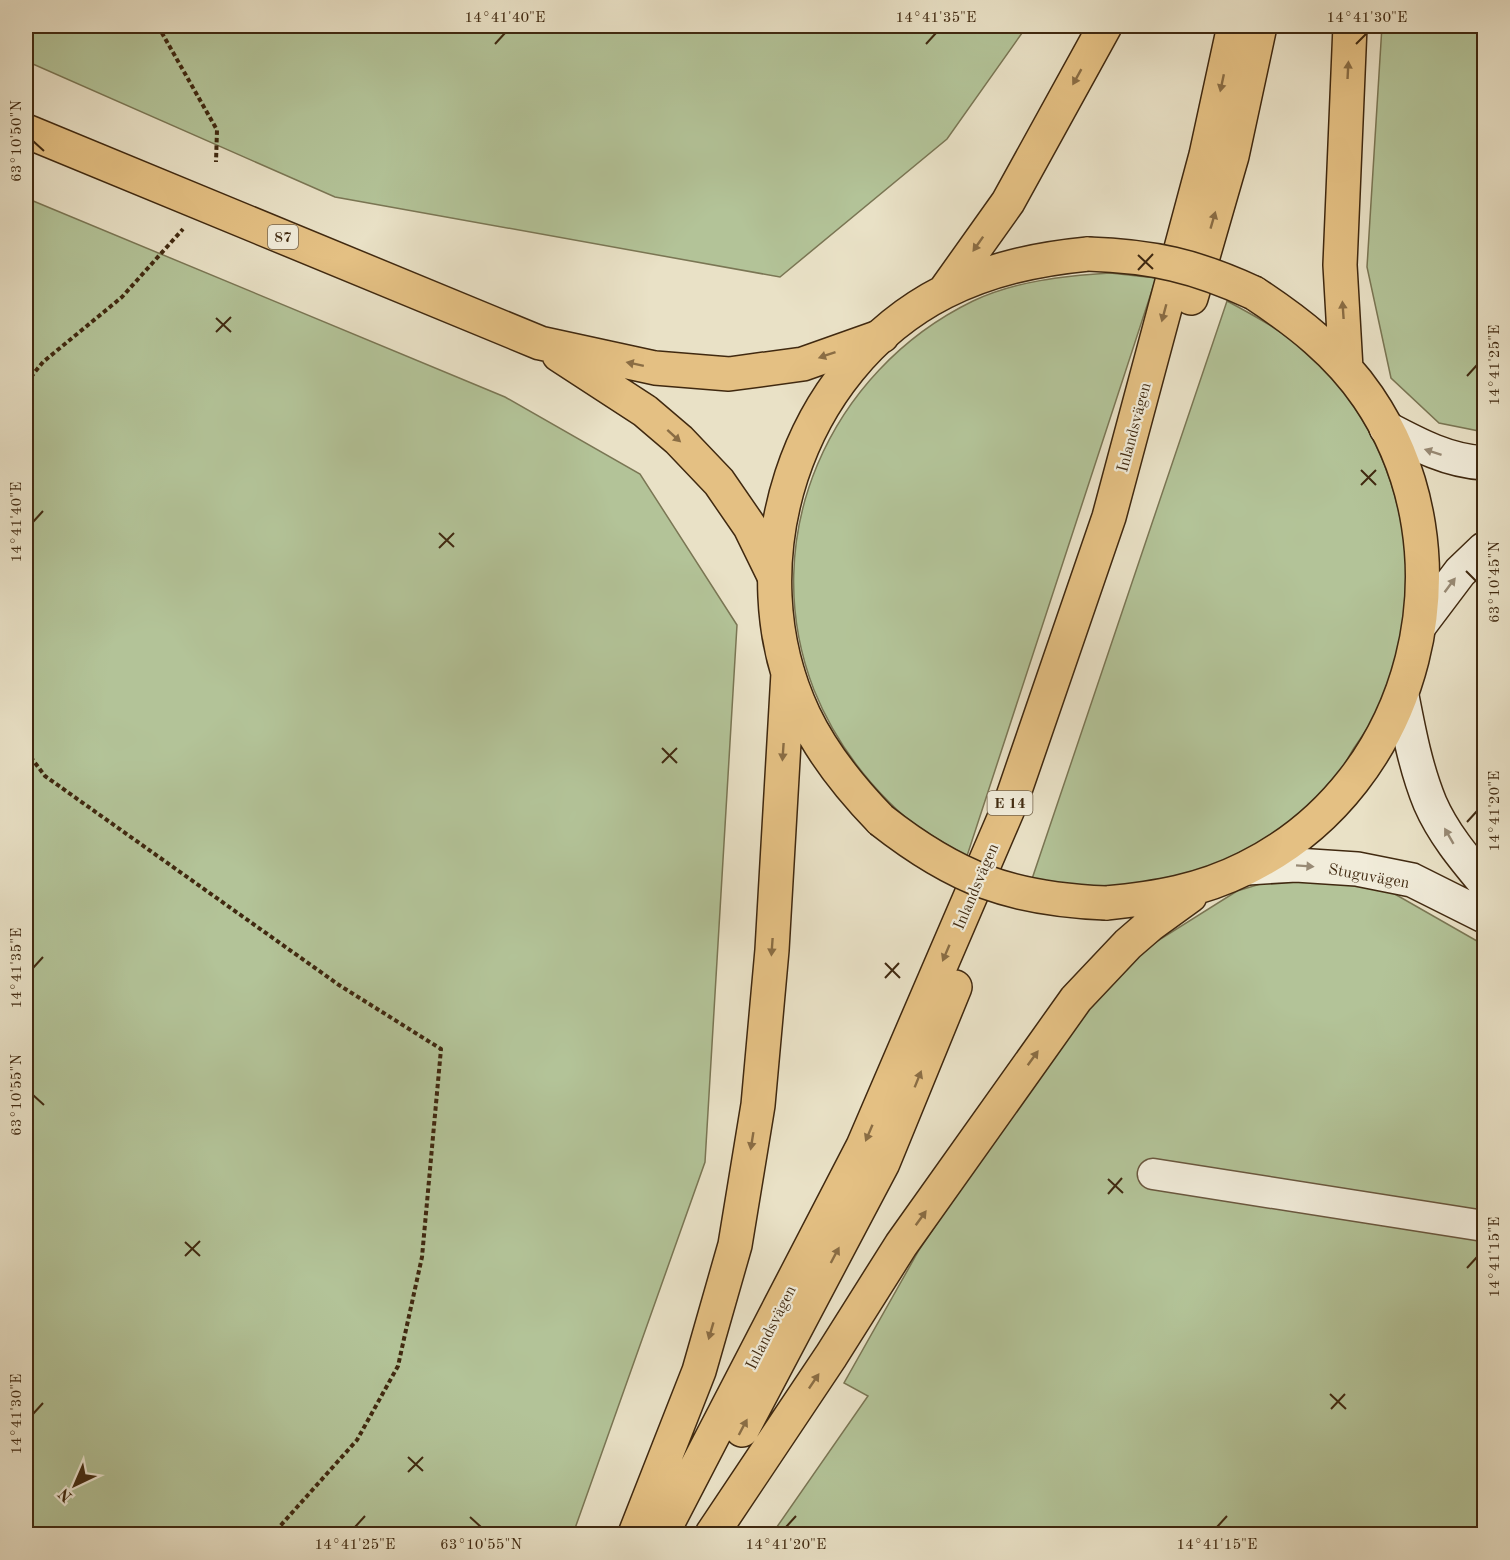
<svg xmlns="http://www.w3.org/2000/svg" width="1510" height="1560" viewBox="0 0 1510 1560" font-family="'Old Standard TT',serif">
<style>
.green{fill:#b3c398;stroke:#7a7654;stroke-width:1.5}
.lines{fill:none;stroke-linecap:round;stroke-linejoin:round}
.street-casing{stroke:#6a573e;stroke-width:33}
.secondary-casing{stroke:#402910;stroke-width:36}
.primary-casing{stroke:#402910;stroke-width:36}
.highway-casing{stroke:#402910;stroke-width:36}
.path{stroke:#402910;stroke-width:4;stroke-dasharray:4.5 3;stroke-linecap:butt}
.street{stroke:#f1ecda;stroke-width:30}
.secondary{stroke:#f1ecda;stroke-width:33}
.primary{stroke:#e4c083;stroke-width:33}
.highway{stroke:#e4c083;stroke-width:33}
.highway-bridge-casing{stroke:#402910;stroke-width:36;stroke-linecap:butt}
.highway-bridge{stroke:#e4c083;stroke-width:33}
.oneway{fill:#8a6d44}
.oneway2{fill:#988a75}
.ticks{fill:none;stroke:#402910;stroke-width:2}
.labels{text-anchor:middle;stroke-width:4.5;stroke-linejoin:round;paint-order:stroke}
.shield{fill:#f1ecda;stroke:#75644d;stroke-width:1.5}
.shield-label{font-size:15px;font-weight:bold;fill:#402910}
.street-label{font-size:16px;fill:#402910;stroke:#f1ecda}
.neatline{fill:none;stroke:#402910;stroke-width:2}
.ticks-label{font-size:15px;text-anchor:middle;fill:#402910}
</style>
<rect width="100%" height="100%" fill="#e9e1c6"/>
<filter id="stains"><feTurbulence type="fractalNoise" baseFrequency=".00333" numOctaves="4"/><feColorMatrix values="0 0 0 0 .2 0 0 0 0 .09 0 0 0 0 .02 0 0 0 .5 -.17"/></filter>
<radialGradient id="worn" r=".72"><stop offset=".6" stop-color="#630" stop-opacity="0"/><stop offset="1" stop-color="#630" stop-opacity=".3"/></radialGradient>
<!-- green -->
<path class="green" d="M26 26H1027L947 139 780 277 335 197 26 61Z
M1382 26H1484V432L1439 423 1391 378 1367 267Z
M26 198 505 397 640 474 737 625 705 1162 573 1534H26Z
M1110 273 1156 278 967 856C940 841 911 825 889 802 857 770 831 732 814 690 755 538 829 371 973 301 1016 281 1063 276 1110 273Z
M1227 301C1255 316 1283 331 1307 353 1386 424 1420 533 1402 637 1399 658 1393 682 1383 702 1375 718 1364 733 1354 748 1347 759 1341 773 1333 783 1282 842 1204 880 1127 886 1095 889 1063 884 1032 879Z
M1280 878 1386 889 1484 945V1534H772L868 1396 844 1383 919 1250 1081 1010 1135 955 1237 891Z"/>
<g class="lines">
<!-- street casing -->
<g class="street-casing">
<path id="street" d="M1153 1174 1484 1226"/>
</g>
<!-- secondary casing -->
<g class="secondary-casing">
<path id="secondary" d="M1386 428C1418 445 1448 461 1484 463
M1420 625 1460 572 1484 549
M1402 696C1409 732 1416 769 1430 803 1443 833 1464 858 1484 882
M1247 868 1296 865 1357 869 1412 880 1484 916"/>
</g>
<!-- primary casing -->
<g class="primary-casing">
<path id="primary" d="M26 131 540 343 655 368 729 374 803 364 882 336
M559 355 645 411 679 440 719 482 750 527 774 576"/>
</g>
<!-- highway casing -->
<g class="highway-casing">
<path id="highway" d="M944 292 1008 202 1105 26
M1191 298 1232 156 1260 26
M1346 369 1340 265 1350 26
M881 820C850 788 823 755 804 715 733 565 795 368 944 292 990 269 1037 259 1088 254
M1106 903C1157 898 1200 891 1246 868 1419 783 1475 554 1368 397 1338 353 1298 322 1254 293
M742 1430 883 1163 955 987
M635 1534 699 1371 735 1245 758 1105 772 950 788 673
M662 1534 863 1146 1011 802 1109 517 1206 155 1234 26
M712 1534 831 1356 901 1245 1076 999 1128 944 1150 925 1190 896"/>
</g>
<!-- path -->
<path class="path" d="M158 26 217 130 216 162
M26 383 43 362 122 297 183 229
M26 751 45 776 339 985 441 1049 422 1257 398 1366 357 1440 273 1534"/>
<!-- street -->
<use href="#street" class="street"/>
<!-- secondary -->
<use href="#secondary" class="secondary"/>
<!-- primary -->
<use href="#primary" class="primary"/>
<!-- highway -->
<use href="#highway" class="highway"/>
<!-- highway-bridge casing -->
<g class="highway-bridge-casing">
<path id="highway-bridge" d="M1088 254C1152 256 1196 266 1254 293
M881 820C956 879 1011 899 1106 903"/>
</g>
<!-- highway-bridge -->
<use href="#highway-bridge" class="highway-bridge"/>
</g>
<!-- one-way arrows -->
<defs><path id="oneway-solid" d="M-6-.8H1V-3.2L6.5 0L1 3.2V.8H-6Z" transform="scale(1.5)"/></defs>
<g class="oneway">
<use href="#oneway-solid" transform="translate(1348 70) rotate(-87)"/>
<use href="#oneway-solid" transform="translate(1077 77) rotate(119)"/>
<use href="#oneway-solid" transform="translate(1222 83) rotate(102)"/>
<use href="#oneway-solid" transform="translate(1213 220) rotate(-74)"/>
<use href="#oneway-solid" transform="translate(978 244) rotate(125)"/>
<use href="#oneway-solid" transform="translate(1343 310) rotate(-94)"/>
<use href="#oneway-solid" transform="translate(1164 313) rotate(105)"/>
<use href="#oneway-solid" transform="translate(827 355) rotate(161)"/>
<use href="#oneway-solid" transform="translate(635 364) rotate(-168)"/>
<use href="#oneway-solid" transform="translate(674 436) rotate(42)"/>
<use href="#oneway-solid" transform="translate(783 752) rotate(94)"/>
<use href="#oneway-solid" transform="translate(772 947) rotate(94)"/>
<use href="#oneway-solid" transform="translate(946 953) rotate(113)"/>
<use href="#oneway-solid" transform="translate(1033 1058) rotate(-54)"/>
<use href="#oneway-solid" transform="translate(918 1079) rotate(-68)"/>
<use href="#oneway-solid" transform="translate(869 1133) rotate(113)"/>
<use href="#oneway-solid" transform="translate(752 1141) rotate(99)"/>
<use href="#oneway-solid" transform="translate(921 1218) rotate(-54)"/>
<use href="#oneway-solid" transform="translate(835 1255) rotate(-62)"/>
<use href="#oneway-solid" transform="translate(711 1331) rotate(106)"/>
<use href="#oneway-solid" transform="translate(814 1381) rotate(-56)"/>
<use href="#oneway-solid" transform="translate(743 1427) rotate(-62)"/>
</g>
<g class="oneway2">
<use href="#oneway-solid" transform="translate(1433 452) rotate(-162)"/>
<use href="#oneway-solid" transform="translate(1450 585) rotate(-53)"/>
<use href="#oneway-solid" transform="translate(1449 836) rotate(-120)"/>
<use href="#oneway-solid" transform="translate(1305 866) rotate(4)"/>
</g>
<!-- ticks -->
<path class="ticks" d="M495 44 505 33M926 44 936 33M1356 44 1367 33M33 141 44 151M1138 255 1153 269M1138 270 1153 254M216 318 231 332M216 332 231 317M1467 376 1477 365M1361 470 1376 485M1361 485 1376 470M33 522 43 511M439 533 454 547M439 548 454 533M1466 571 1477 582M662 748 677 763M662 763 677 748M1467 822 1477 811M885 963 900 978M33 968 43 957M885 978 899 963M33 1095 44 1105M1108 1179 1123 1193M1108 1194 1122 1178M185 1242 200 1256M185 1256 200 1241M1467 1268 1477 1257M1330 1394 1346 1409M1331 1409 1345 1394M33 1414 43 1403M408 1457 423 1471M408 1472 423 1457M470 1517 481 1527M355 1527 365 1516M786 1527 796 1516M1217 1527 1227 1516"/>
<g class="labels">
<!-- shield labels -->
<g class="shield">
<rect x="268" y="225" width="30" height="24" rx="4.5"/>
<rect x="987.5" y="791" width="45" height="24" rx="4.5"/>
</g>
<g class="shield-label">
<text x="283" y="242">87</text>
<text x="1010" y="808">E 14</text>
</g>
<!-- street labels -->
<g class="street-label">
<text transform="translate(1133 427) rotate(-75)" y="6">Inlandsvägen</text>
<text transform="translate(1369 875) rotate(10)" y="6">Stuguvägen</text>
<text transform="translate(975 886) rotate(-67)" y="6">Inlandsvägen</text>
<text transform="translate(770 1327) rotate(-63)" y="6">Inlandsvägen</text>
</g>
</g>
<!-- margin -->
<rect width="1510" height="1560" fill="none" stroke="#e9e1c6" stroke-width="66"/>
<!-- north arrow -->
<g transform="translate(75 1485) rotate(224)" stroke="#f1ecda" stroke-width="4.5" paint-order="stroke">
<path d="M0-4.5L10 22L0 15L-10 22Z" fill="#402910"/>
<text y="-9" font-size="16" font-weight="bold" text-anchor="middle" fill="#402910">N</text>
</g>
<rect x="33" y="33" width="1444" height="1494" class="neatline"/>
<g class="ticks-label">
<text x="505" y="22">14°41'40"E</text>
<text x="936" y="22">14°41'35"E</text>
<text x="1367" y="22">14°41'30"E</text>
<text transform="translate(16 141) rotate(-90)" y="5">63°10'50"N</text>
<text transform="translate(1494 365) rotate(-90)" y="5">14°41'25"E</text>
<text transform="translate(16 522) rotate(-90)" y="5">14°41'40"E</text>
<text transform="translate(1494 582) rotate(-90)" y="5">63°10'45"N</text>
<text transform="translate(1494 811) rotate(-90)" y="5">14°41'20"E</text>
<text transform="translate(16 968) rotate(-90)" y="5">14°41'35"E</text>
<text transform="translate(16 1095) rotate(-90)" y="5">63°10'55"N</text>
<text transform="translate(1494 1257) rotate(-90)" y="5">14°41'15"E</text>
<text transform="translate(16 1414) rotate(-90)" y="5">14°41'30"E</text>
<text x="355" y="1549">14°41'25"E</text>
<text x="481" y="1549">63°10'55"N</text>
<text x="786" y="1549">14°41'20"E</text>
<text x="1217" y="1549">14°41'15"E</text>
</g>
<rect width="100%" height="100%" filter="url(#stains)"/>
<rect width="100%" height="100%" fill="url(#worn)"/>
</svg>
